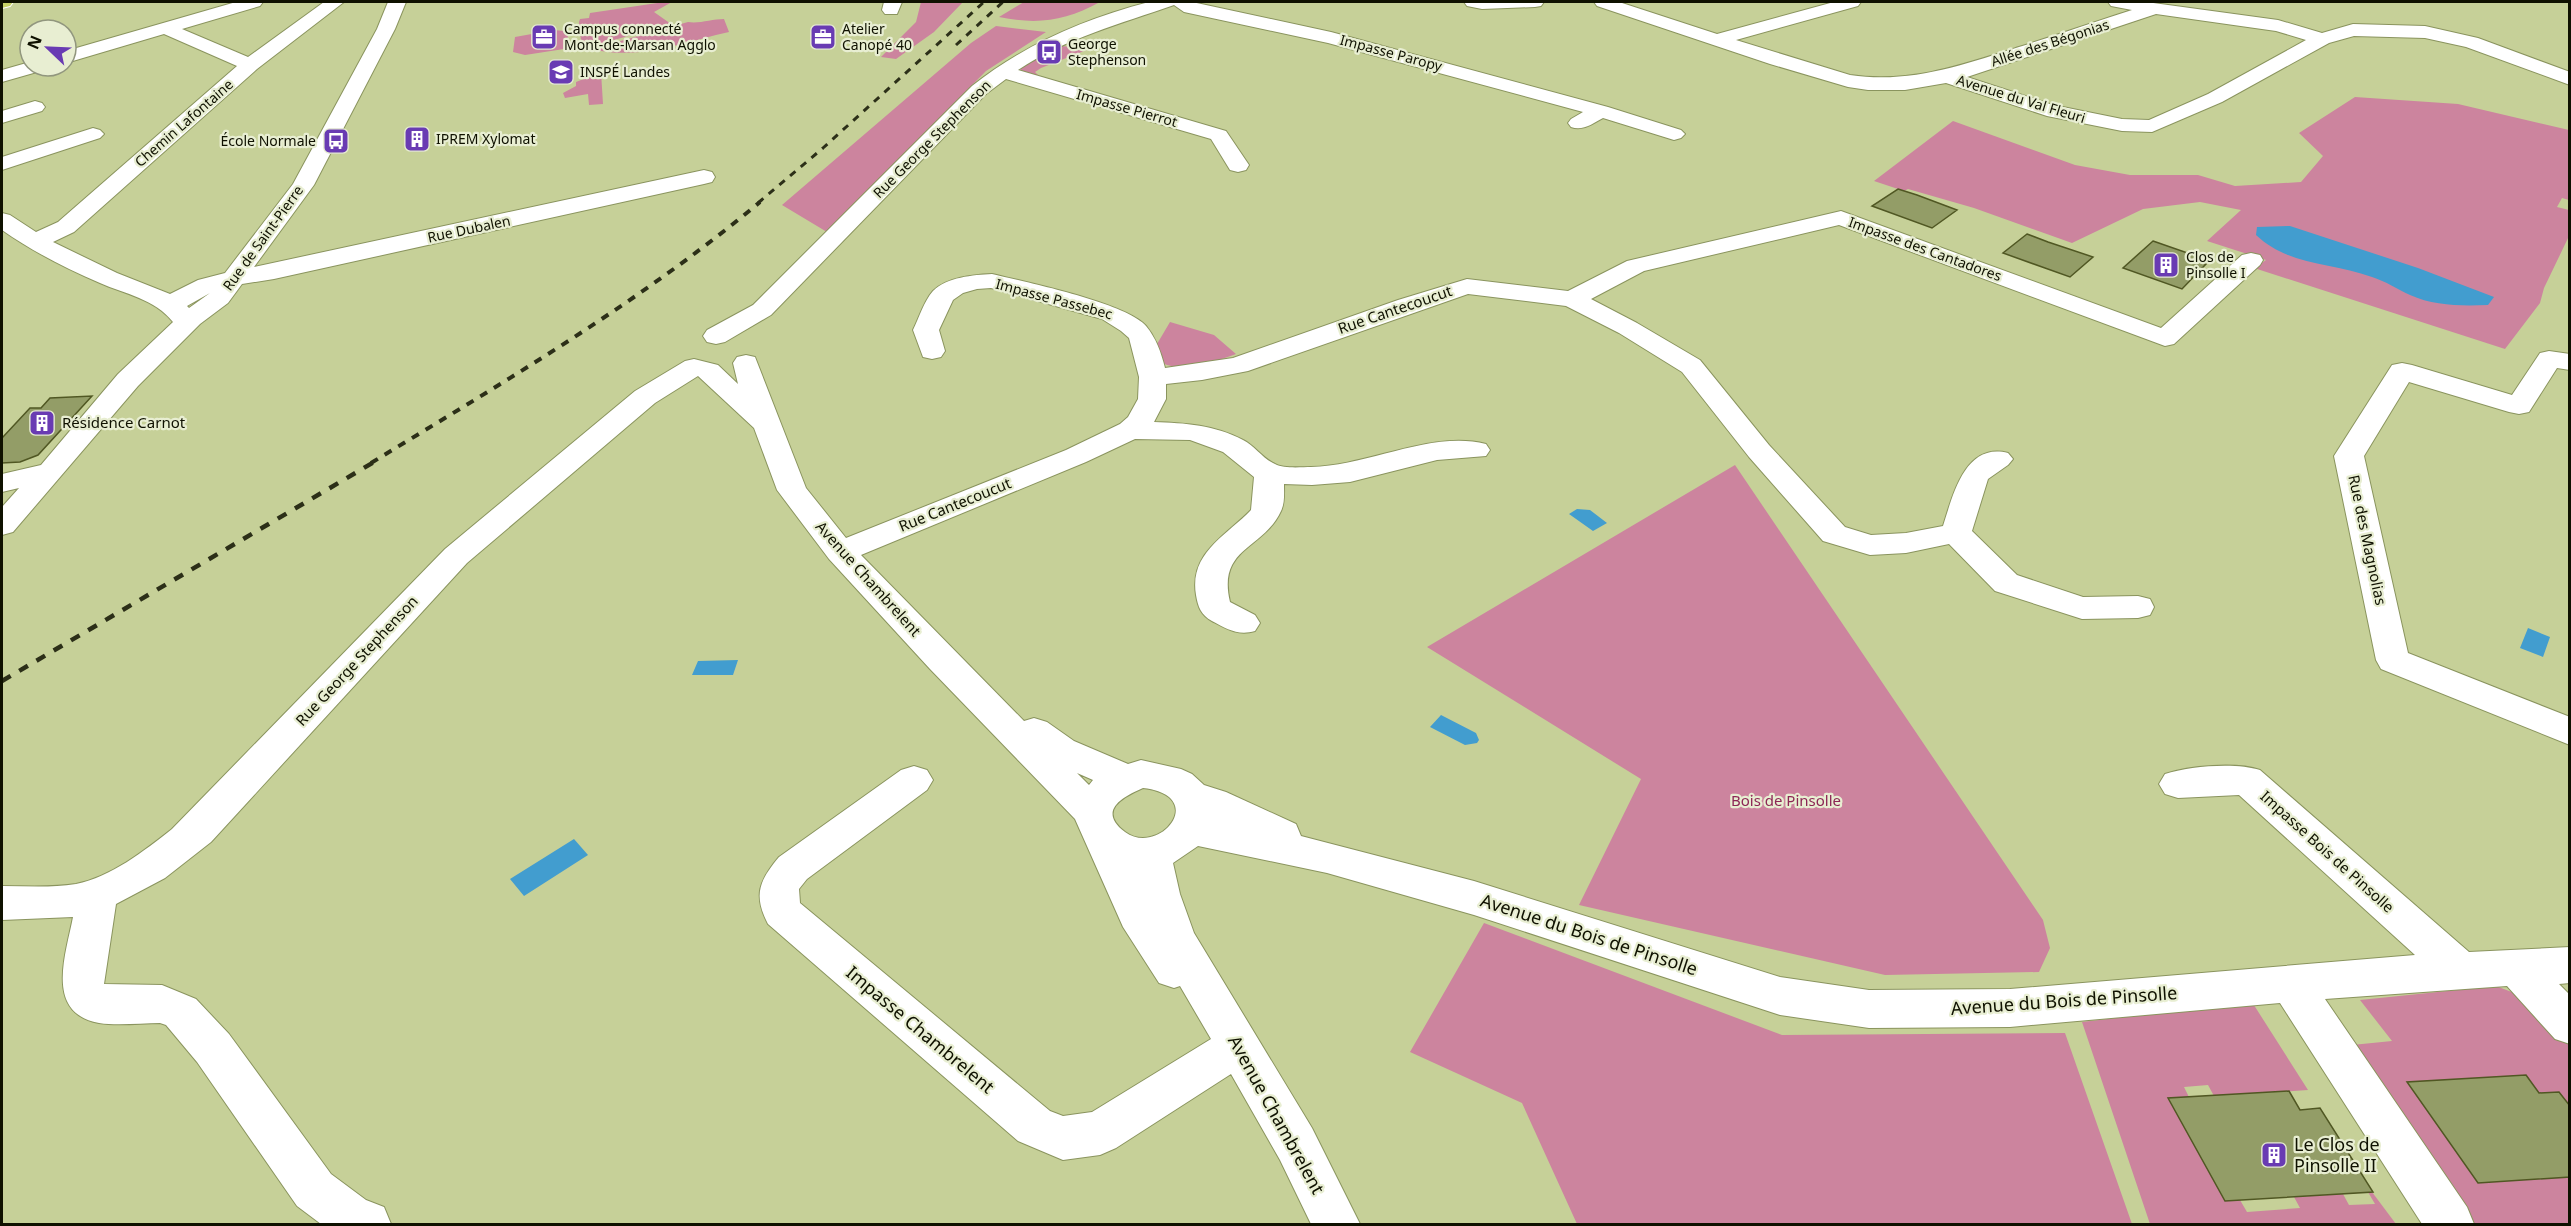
<svg xmlns="http://www.w3.org/2000/svg" width="2571" height="1226" viewBox="0 0 2571 1226" font-family="'Noto Sans',sans-serif">
<style>
.green{fill:#cc849e}
.water{fill:#429dcf}
.building{fill:#939d67;stroke:#505723;stroke-width:1.5}
.lines{fill:none;stroke-linecap:round;stroke-linejoin:round}
.minor-casing{stroke:#8a945e;stroke-width:2}
.major-casing{stroke:#fff;stroke-width:2}
.minor{fill:#fff;fill-rule:evenodd}
.major{fill:#c7d266;fill-rule:evenodd}
.rail-far2{stroke:#2c2f18;stroke-width:3;stroke-dasharray:7 7;stroke-linecap:butt}
.rail-far1{stroke:#2c2f18;stroke-width:4;stroke-dasharray:8 8;stroke-linecap:butt}
.rail{stroke:#2c2f18;stroke-width:4.5;stroke-dasharray:10 10;stroke-linecap:butt}
.labels{text-anchor:middle;stroke-width:4.5;stroke-linejoin:round;paint-order:stroke}
.far-poi-label{font-size:14px;fill:#0f1100;stroke:#e8eed2;text-anchor:start}
.far-street-label{font-size:14px;fill:#0f1100;stroke:#e8eed2}
.street-label{font-size:15px;fill:#0f1100;stroke:#e8eed2}
.poi-label{font-size:15px;fill:#0f1100;stroke:#e8eed2;text-anchor:start}
.park-label{font-size:15px;fill:#8c2655;stroke:#e8eed2}
.near-street-label{font-size:18px;fill:#0f1100;stroke:#e8eed2}
.near-poi-label{font-size:18px;fill:#0f1100;stroke:#e8eed2;text-anchor:start}
</style>
<rect width="100%" height="100%" fill="#c6d098"/>
<!-- green -->
<path class="green" d="M664 2H672L654 12 671 24 582 49 579 22 580 19 589 18 590 13Z
M921 2H963L934 32 896 59 881 57 916 22Z
M1024 2H1100C1065 21 1038 25 999 17Z
M724 19 729 32C684 42 639 61 592 49L688 22C699 24 712 19 724 19Z
M996 26 1046 32 986 71 827 232 782 205 971 43Z
M554 30 564 31 568 34 567 46 564 49 525 55 513 52 515 37Z
M1062 46 1089 49 1041 68 1035 72 1040 77 1020 71 1022 66Z
M601 72 603 104 589 105 588 94 565 98 563 93 576 86V82Z
M2355 97 2458 104 2569 130V200L2562 198 2557 207 2569 210V236L2544 288 2540 303 2505 349 2254 268 2266 260 2207 241 2241 210 2200 202 2143 209 2072 243 1974 208 1908 189 1904 191 1874 181 1953 121 2075 165 2130 175H2198L2235 186 2301 182 2323 156 2299 133Z
M1170 322 1214 335 1236 354C1209 363 1190 374 1161 363L1157 344Z
M1735 465 2043 920 2050 948 2039 972 1885 975 1579 905 1641 779 1427 647Z
M1484 923 1782 1035 2065 1033 2132 1224H1577L1522 1103 1410 1052Z
M2496 986 2522 996 2569 1044V1224H2469L2352 1045 2392 1041 2360 1000Z
M2252 1002 2308 1090 2214 1096 2208 1085 2184 1087 2240 1200 2247 1212 2300 1208 2294 1197 2343 1194 2349 1205 2375 1204 2368 1192H2372L2396 1224H2150L2082 1022Z"/>
<!-- water -->
<path class="water" d="M2290 226 2418 268 2494 297 2488 305C2461 306 2434 306 2410 295 2397 289 2385 281 2372 277 2331 262 2289 266 2256 235L2257 227Z
M1577 509 1590 510 1607 523 1593 531 1569 514Z
M2528 628 2550 637 2543 657 2520 648Z
M738 660 733 675H692L698 661Z
M1441 715 1476 733 1479 740 1477 743 1465 745 1430 727Z
M574 839 588 855 524 896 510 879Z"/>
<!-- building -->
<path class="building" d="M1898 189 1917 195 1957 210 1932 228 1872 206Z
M2027 234 2048 242 2093 257 2070 277 2003 253Z
M2153 241 2199 257 2195 260 2206 264 2182 289 2123 268Z
M92 396 38 455 20 462 2 463V438L30 408H41L50 398Z
M2526 1075 2539 1093 2559 1092 2570 1106V1177L2478 1183 2407 1082Z
M2289 1091 2300 1110 2320 1108 2373 1192 2225 1201 2168 1098Z"/>
<g class="lines">
<!-- minor casing -->
<g class="minor-casing">
<path id="minor" d="M236 2H263L260 6 182 29 248 57 324 2H344L257 69 74 232 53 242 117 273 170 294 198 280 225 273 293 184 377 29 388 2H406L395 29 314 185 254 267 704 170 712 172 715 177 712 182 704 184 274 279 242 284 228 303 200 324 138 386 13 532 2 535V507L19 488 2 492V474L41 465 118 374 173 322C155 299 125 294 100 283 65 268 32 251 2 230V213L10 215 36 232 58 222 237 66 164 34 66 63V51ZM210 293 189 308 187 306Z
M884 2H902L897 14H885L882 10Z
M1149 2H1192L1331 32 1608 107 1681 130 1685 134 1681 138 1674 140 1603 118C1592 124 1583 131 1571 127L1568 123 1571 119 1583 112 1328 43 1184 12 1174 5C1120 24 1066 38 1018 70L1226 131 1249 165 1246 170 1238 172 1230 170 1211 139 1006 79 986 94 771 315 725 342 716 344 707 342 703 336 707 330 753 305 972 86C1025 44 1084 19 1149 2Z
M1464 2H1544L1541 6 1535 7 1482 9 1467 6Z
M1594 2H1619L1717 34 1834 2H1861L1858 6 1736 40 1850 75C1910 84 1963 65 2019 47 2057 35 2095 22 2132 10L2111 6 2108 2H2146L2278 20 2322 33 2353 24 2425 26 2478 38 2570 72V85L2466 47 2425 38 2354 36 2329 43 2222 102 2152 132 2122 131 2047 116 1946 83 1905 90H1868L1848 87 1770 64 1597 6ZM2156 14 2276 31 2306 40 2208 94 2149 120 2122 119 2053 105 1967 77Z
M30 62V66H47L44 70 2 82V70Z
M35 101 42 103 45 107 42 111 2 123V111Z
M93 128 100 130 104 134 100 138 2 170V157Z
M1841 211 2161 328 2242 255 2251 253 2260 255 2263 260 2260 265 2174 344 2165 346 1839 225 1644 271 1591 299 1637 323 1700 360 1769 445 1845 527 1871 535 1906 533 1943 526C1953 495 1965 442 2008 453L2013 459 2008 465 1988 479 1972 531 2017 575 2083 597 2138 596 2150 599 2154 607 2150 615 2138 618 2082 619 1995 591 1949 544 1906 553 1870 555 1823 541 1749 457 1682 372 1619 333 1566 306 1468 294 1248 371 1202 380 1166 384V399L1154 422C1185 423 1215 425 1243 440 1255 446 1263 459 1275 464 1284 469 1302 467 1311 467 1369 466 1431 430 1486 444L1490 450 1486 456 1437 460 1350 482 1312 485 1284 484C1284 493 1285 503 1281 511 1263 550 1217 547 1230 602L1255 615 1260 623 1255 631C1238 636 1227 629 1212 621 1201 615 1198 607 1196 595 1189 553 1226 536 1251 510L1254 477 1223 452 1190 440 1135 439 1086 462 861 555 1024 721 1034 718 1047 722 1074 741 1128 764 1141 760 1181 769 1192 774 1204 785 1226 792 1296 824 1301 836 1474 881 1780 977 1869 990 2010 989 2415 955 2239 795 2178 798 2165 794 2159 784 2165 774C2189 766 2236 762 2260 770L2469 952 2570 947V983L2559 984 2570 995V1044L2555 1039 2507 986 2325 999 2467 1207 2474 1224H2422L2280 1003 2010 1027 1869 1028 1780 1015 1474 915 1327 873 1198 846 1173 863 1180 894 1194 933 1312 1128 1360 1224H1311L1280 1160 1231 1074 1116 1148 1100 1155 1063 1160 1018 1141 768 924C753 895 759 881 779 857L901 770 914 766 927 770 933 780 927 790 807 879 799 889 800 903 1050 1111 1063 1116 1092 1112 1211 1039 1180 986 1174 988 1159 983 1123 927 1075 819 930 669 829 559 777 490 754 428 698 376 655 403 467 563 211 842 165 878 116 904 104 984 162 985 196 999 229 1034 331 1174 366 1200 384 1207 391 1224H321L297 1206 197 1062 166 1025 160 1023C141 1023 118 1026 99 1023 44 1013 66 954 73 917L2 920V886C26 886 51 888 76 884 111 877 144 851 172 829L445 549 635 391 685 361 694 359 718 365 738 384 733 363 737 357 746 355 755 357 806 488 846 538 1066 450 1120 424 1128 417 1138 399 1139 377 1129 338 1121 331 1102 319 991 288 977 289 963 293 953 300 939 330 945 351 941 357 932 359 923 357 913 330C919 318 924 301 933 291 947 277 973 275 992 274 1025 282 1126 303 1146 326 1156 338 1161 352 1165 368L1233 358 1398 300 1467 279 1568 291 1627 261ZM1077 773 1093 780 1089 785ZM1143 788C1210 796 1159 857 1125 832 1097 811 1122 797 1143 788Z
M2549 351 2570 354V370L2557 368 2529 412 2519 414 2509 412 2409 382 2364 456 2408 653 2570 717V745L2381 669 2376 660 2334 456 2392 365 2402 363 2412 365 2512 395 2540 353Z"/>
</g>
<!-- major casing -->
<g class="major-casing">
<path id="major" d="M2 2H13L10 6 2 8Z"/>
</g>
<!-- minor -->
<use href="#minor" class="minor"/>
<!-- major -->
<use href="#major" class="major"/>
<!-- rail-far2 -->
<path class="rail-far2" d="M956 45 1003 2
M758 203 823 148 984 2"/>
<!-- rail-far1 -->
<path class="rail-far1" d="M371 463C504 382 640 302 760 202"/>
<!-- rail -->
<path class="rail" d="M2 681 374 462"/>
</g>
<!-- icons -->
<defs>
<g id="office-square" transform="scale(1.35)"><rect x="-9" y="-9" width="18" height="18" rx="4" fill="#693bb3" stroke="#e8eed2"/><path d="M-6-3h4V-5.5h4V-3h4V5H-6ZM-1-4.5V-3h2v-1.5ZM-6 0V1H6V0Z" fill="#fff"/></g>
<g id="bus-square" transform="scale(1.35)"><rect x="-9" y="-9" width="18" height="18" rx="4" fill="#693bb3" stroke="#e8eed2"/><path d="M-5-6H5V4H4V6H2V4H-2V6H-4V4H-5ZM-3.5-4V0h7V-4ZM-3.5 1.2v1.5H-2V1.2ZM2 1.2v1.5H3.5V1.2Z" fill="#fff"/></g>
<g id="university-square" transform="scale(1.35)"><rect x="-9" y="-9" width="18" height="18" rx="4" fill="#693bb3" stroke="#e8eed2"/><path d="M0-5L7-2L0 1L-7-2ZM-4 1L0 2.5L4 1V4Q0 6-4 4Z" fill="#fff"/></g>
<g id="building-square" transform="scale(1.35)"><rect x="-9" y="-9" width="18" height="18" rx="4" fill="#693bb3" stroke="#e8eed2"/><path d="M-4-6H4V6H1V3H-1V6H-4ZM-2.5-4.3h1.7v1.8h-1.7ZM.8-4.3h1.7v1.8H.8ZM-2.5-1h1.7V.8h-1.7ZM.8-1h1.7V.8H.8Z" fill="#fff"/></g>
</defs>
<g fill-rule="evenodd">
<use href="#office-square" x="544" y="37"/>
<use href="#office-square" x="823" y="37"/>
<use href="#bus-square" x="1049" y="52"/>
<use href="#university-square" x="561" y="72"/>
<use href="#building-square" x="417" y="139"/>
<use href="#bus-square" x="336" y="141"/>
<use href="#building-square" x="2166" y="265"/>
<use href="#building-square" x="42" y="423"/>
<use href="#building-square" x="2274" y="1155"/>
</g>
<g class="labels">
<!-- far-poi labels -->
<g class="far-poi-label">
<text x="564" y="34">Campus connecté<tspan x="564" dy="16">Mont-de-Marsan Agglo</tspan></text>
<text x="842" y="34">Atelier<tspan x="842" dy="16">Canopé 40</tspan></text>
<text x="1068" y="49">George<tspan x="1068" dy="16">Stephenson</tspan></text>
<text x="580" y="77">INSPÉ Landes</text>
<text x="436" y="144">IPREM Xylomat</text>
<text x="316" y="146" text-anchor="end">École Normale</text>
<text x="2186" y="262">Clos de<tspan x="2186" dy="16">Pinsolle I</tspan></text>
</g>
<!-- far-street labels -->
<g class="far-street-label">
<text transform="translate(2050 43) rotate(-18)" y="5">Allée des Bégonias</text>
<text transform="translate(1391 53) rotate(15)" y="5">Impasse Paropy</text>
<text transform="translate(2021 99) rotate(17)" y="5">Avenue du Val Fleuri</text>
<text transform="translate(1127 108) rotate(16)" y="5">Impasse Pierrot</text>
<text transform="translate(184 123) rotate(-41)" y="5">Chemin Lafontaine</text>
<text transform="translate(932 139) rotate(-45)" y="5">Rue George Stephenson</text>
<text transform="translate(469 229) rotate(-12)" y="5">Rue Dubalen</text>
<text transform="translate(263 238) rotate(-54)" y="5">Rue de Saint-Pierre</text>
<text transform="translate(1925 249) rotate(20)" y="5">Impasse des Cantadores</text>
<text transform="translate(1054 299) rotate(15)" y="5">Impasse Passebec</text>
</g>
<!-- street labels -->
<g class="street-label">
<text transform="translate(1395 310) rotate(-19)" y="5">Rue Cantecoucut</text>
<text transform="translate(955 505) rotate(-22)" y="5">Rue Cantecoucut</text>
<text transform="translate(2367 540) rotate(78)" y="5">Rue des Magnolias</text>
<text transform="translate(868 579) rotate(48)" y="5">Avenue Chambrelent</text>
<text transform="translate(357 661) rotate(-47)" y="5">Rue George Stephenson</text>
<text transform="translate(2327 852) rotate(42)" y="5">Impasse Bois de Pinsolle</text>
</g>
<!-- poi labels -->
<g class="poi-label">
<text x="62" y="428">Résidence Carnot</text>
</g>
<!-- park labels -->
<g class="park-label">
<text x="1786" y="806">Bois de Pinsolle</text>
</g>
<!-- near-street labels -->
<g class="near-street-label">
<text transform="translate(1589 935) rotate(18)" y="6">Avenue du Bois de Pinsolle</text>
<text transform="translate(2064 1001) rotate(-4)" y="6">Avenue du Bois de Pinsolle</text>
<text transform="translate(920 1030) rotate(40)" y="6">Impasse Chambrelent</text>
<text transform="translate(1276 1115) rotate(61)" y="6">Avenue Chambrelent</text>
</g>
<!-- near-poi labels -->
<g class="near-poi-label">
<text x="2294" y="1151">Le Clos de<tspan x="2294" dy="21">Pinsolle II</tspan></text>
</g>
</g>
<!-- border -->
<rect width="2571" height="1226" fill="none" stroke="#0f1100" stroke-width="6"/>
<!-- north arrow -->
<g transform="translate(48 48) rotate(293)"><circle r="28" fill="#e8eed2" stroke="#91967e" stroke-width="1.5"/>
<path d="M0-4.5L10 22L0 15L-10 22Z" fill="#693bb3"/>
<text y="-9" font-size="16" font-weight="bold" text-anchor="middle" fill="#0f1100">N</text>
</g>
</svg>
